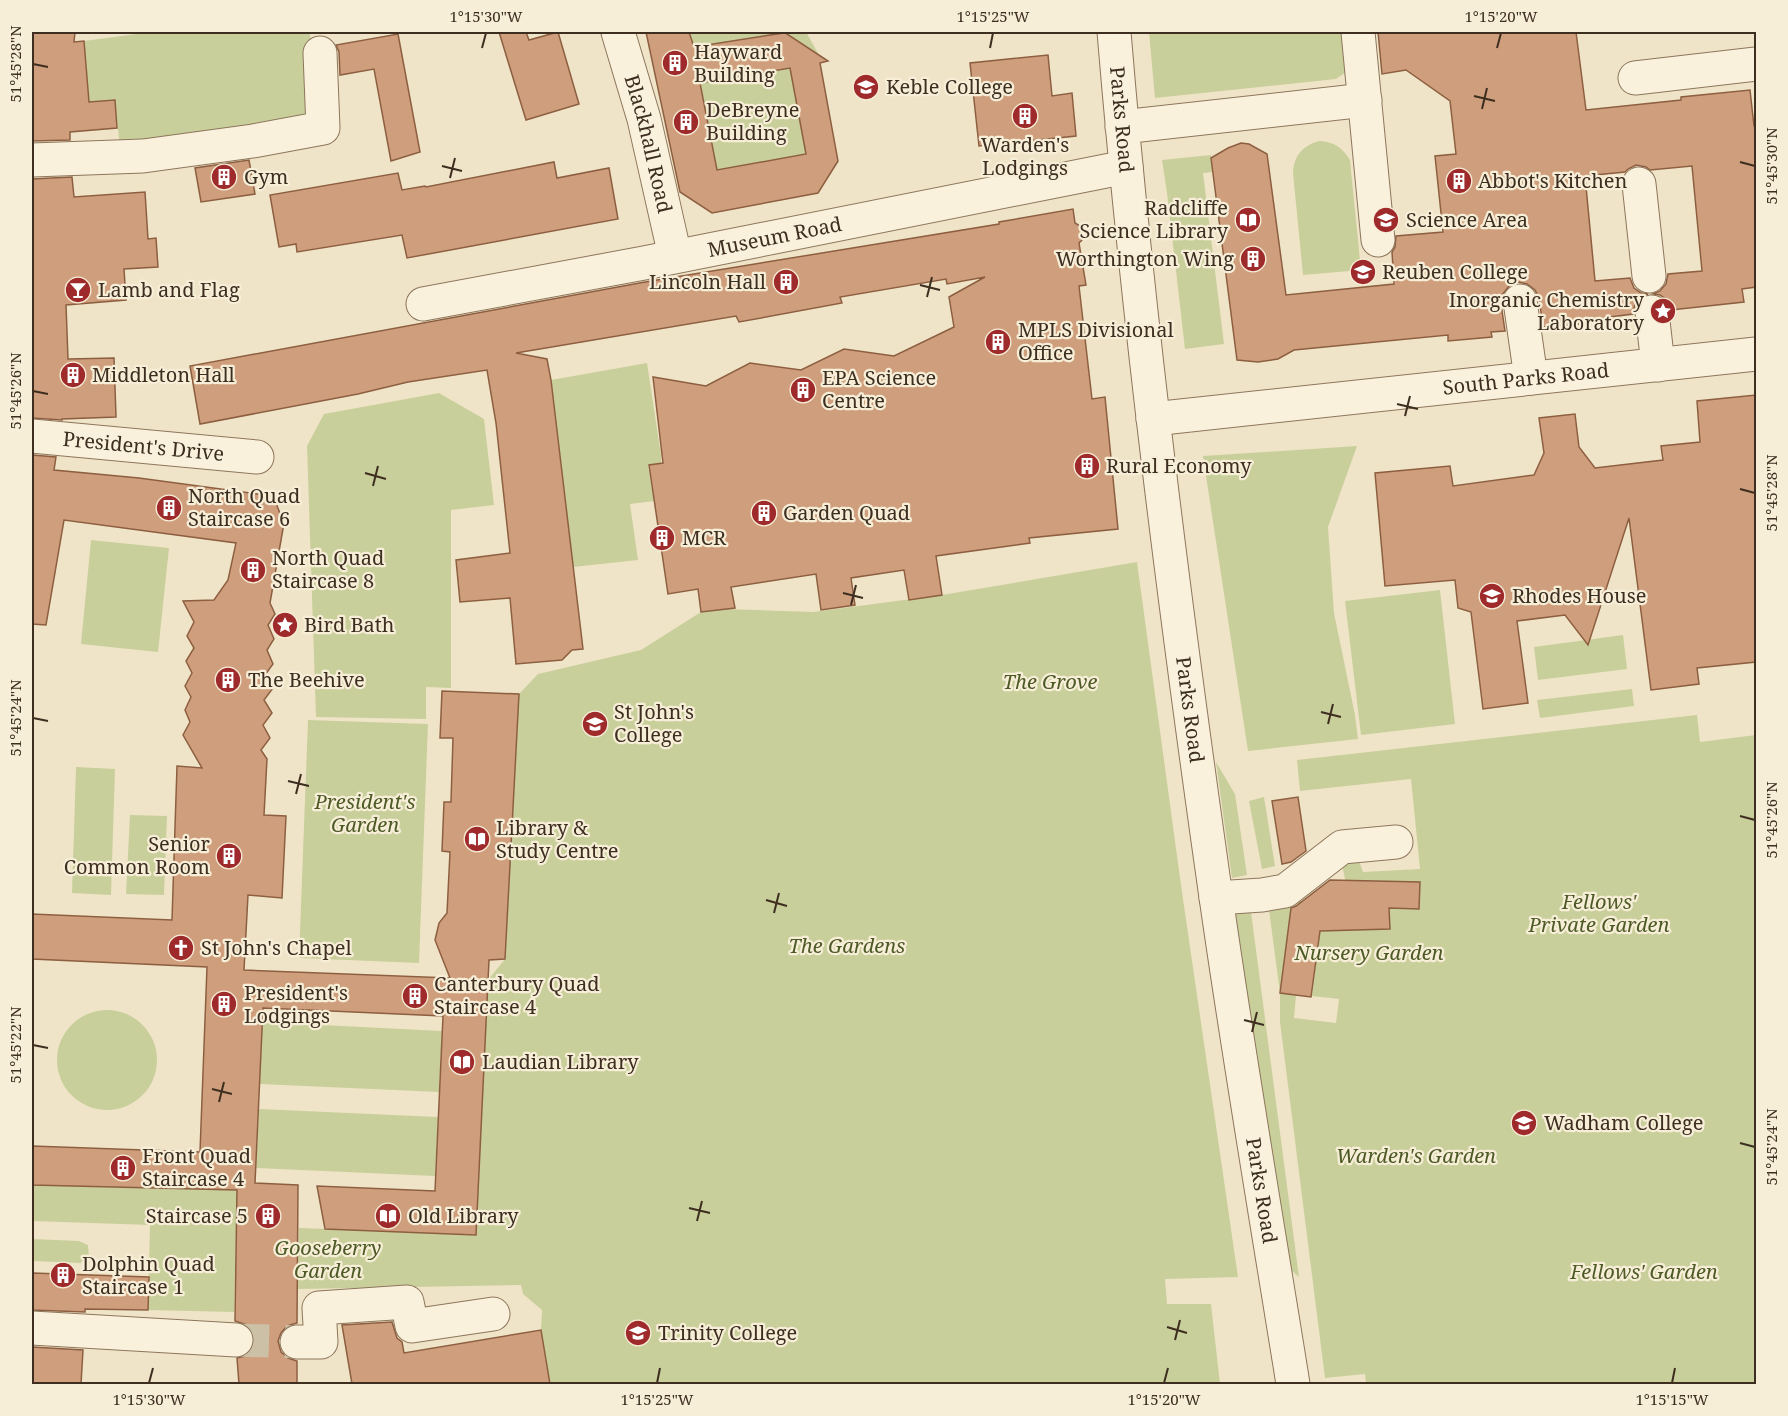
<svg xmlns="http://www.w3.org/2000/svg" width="1788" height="1416" viewBox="0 0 1788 1416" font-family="'Noto Serif',serif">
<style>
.green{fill:#c9cf9b;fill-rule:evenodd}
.building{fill:#cf9f7d;stroke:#8d5f41;stroke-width:1.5;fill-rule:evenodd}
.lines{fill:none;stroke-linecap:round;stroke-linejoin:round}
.minor-tunnel{stroke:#ccc0a6;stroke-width:33;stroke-dasharray:33 16;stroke-linecap:butt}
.minor-casing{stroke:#8d765c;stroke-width:35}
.minor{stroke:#faf1dc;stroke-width:33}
.ticks{fill:none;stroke:#3d2e20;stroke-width:2}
.labels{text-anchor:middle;stroke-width:4.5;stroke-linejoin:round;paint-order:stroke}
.poi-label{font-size:20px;fill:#3d2e20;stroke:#f7eed8;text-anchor:start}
.street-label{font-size:20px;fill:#3d2e20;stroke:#f7eed8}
.park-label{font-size:20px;font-style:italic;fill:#4d5a26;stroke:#f7eed8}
.neatline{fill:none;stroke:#3d2e20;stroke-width:2}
.ticks-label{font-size:15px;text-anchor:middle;fill:#3d2e20}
</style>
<rect width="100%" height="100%" fill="#f0e4c8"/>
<!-- green -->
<path class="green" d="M151 32H310L314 108 299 120 120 147 115 101 89 102 84 41Z
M689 32H806L819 55 786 33 741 40 790 68 806 154 717 170 694 48Z
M1149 32H1348L1346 72 1336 79 1155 98Z
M1319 141C1334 142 1342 147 1350 160L1361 270 1303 275 1293 173C1294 156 1302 146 1319 141Z
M1211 155 1213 172 1203 173 1224 344 1185 349 1167 193 1162 160Z
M647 363 661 455V463L648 466 654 501 630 504 638 560 573 567 551 380Z
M439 393 484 419 494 505 451 510V688L426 687V719L316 717 307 446 324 414Z
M1357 446 1328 527 1334 613 1355 715 1358 739 1248 751 1203 456Z
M91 540 169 548 158 652 81 644Z
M1137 562 1181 885 1238 1277 1165 1279 1167 1304H1211L1220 1384H550L541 1330 542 1310 523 1294 521 1285 298 1289 299 1228 476 1234 488 980 505 959 519 694 538 674 641 650 701 612 723 609 813 612 942 595Z
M1440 590 1455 724 1361 735 1345 601Z
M1623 635 1627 669 1538 680 1534 647Z
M1632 689 1634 706 1540 718 1537 700Z
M1697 715 1700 742 1756 735V1384H1366L1365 1374 1325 1378 1280 1022V993L1269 910 1300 901 1342 903 1345 879 1342 864 1359 861 1363 872 1420 869 1411 779 1300 791 1297 760ZM1292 903 1323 907 1312 996 1339 999 1336 1023 1294 1018 1296 995 1280 992Z
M308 720 428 724 419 963 299 958Z
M1216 762 1235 794 1247 875 1232 878Z
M76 767 115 769 111 895 72 893Z
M1264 797 1275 866 1262 869 1249 801Z
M130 815 167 816 164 895 126 894Z
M1251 912 1299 1277 1290 1269 1247 1009 1236 914Z
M57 1060a50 50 0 1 1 100 0a50 50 0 1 1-100 0Z
M262 1022 442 1031 439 1092 260 1084Z
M259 1109 438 1117 435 1176 256 1168Z
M32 1185 237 1190 234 1312 148 1310 150 1225 32 1221Z
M32 1239 79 1241 88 1245 89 1257 80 1263 32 1261Z"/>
<!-- building -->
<path class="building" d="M32 32H75L74 42 84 41 89 102 115 100 117 128 70 132V140L32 141Z
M499 32H526L529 40 558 32 579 104 526 120Z
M646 32H689L694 47 783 33V32H784L828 61 820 63 838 161 818 193 712 213 680 192ZM790 68 806 154 717 170 700 83Z
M1378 32H1576L1586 110 1681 100V97L1750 90 1754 126H1756V287L1742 289 1744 302 1671 310 1667 300 1660 295 1653 294 1660 291 1666 284 1668 274 1702 271 1692 166 1650 170 1646 167 1636 165 1628 169 1625 172 1585 176 1595 281 1630 278 1634 288 1641 293 1648 294 1640 297 1635 304 1633 314 1595 319V323L1543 327 1539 298 1535 290 1527 284 1518 282 1509 286 1502 295 1501 304 1505 331 1491 332 1492 337 1448 341V335L1294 350 1278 359 1258 362 1237 360 1211 158 1228 148 1241 143 1249 144 1267 154 1286 295 1394 284 1392 252 1395 247 1396 236 1443 232 1435 156 1456 154 1450 101 1406 70 1382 74Z
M398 34 420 152 391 161 374 69 340 75 339 52 336 45Z
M1048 55 1052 96 1072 93 1076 136 979 146 970 63Z
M249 160 255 194 201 202 195 168Z
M554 162 557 178 609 168 618 219 407 258 402 235 297 252 296 244 279 247 270 195 398 173 402 190 425 186 426 187Z
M72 177 74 197 145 192 148 239 156 238 158 267 124 269 126 300 66 305 68 359 114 358 116 417 62 419V420L32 418V179Z
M1073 209 1075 223 1080 226 1082 240 1079 243 1086 285 1079 286 1092 399 1105 397 1118 529 1029 538 1030 543 936 556 942 595 909 600 904 570 851 578 855 605 821 610 816 574 731 587 735 608 701 612 698 589 668 594 649 465 663 463 653 377 706 386 750 363 801 370 844 349 894 356 954 327 949 297 985 277 947 284 946 279 840 297 842 303 739 322 736 316 516 353 547 359 551 380 583 649 572 650 562 660 516 664 510 598 460 602 456 560 510 553 496 423 487 370 408 382 358 394 200 424 190 366 645 282 999 224V222Z
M1756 395V662L1697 668 1699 684 1651 690 1629 518 1588 645 1565 615 1517 621 1528 703 1483 709 1471 612 1458 608 1455 580 1385 586 1375 473 1450 466 1453 486 1534 475 1544 453 1539 418 1575 414 1579 447 1595 468 1663 460 1661 446 1700 442 1697 401Z
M32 455 56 457 54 470 139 478 273 496 284 523 270 603 275 614 268 625 274 639 267 650 273 664 265 675 273 688 264 700 272 713 263 725 270 738 261 750 267 759 264 815 286 816 282 898 248 895 244 970 450 978 435 940 439 923 447 913 450 852 442 851 444 802H451L453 738H440L442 691 519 694 505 959 489 960 476 1235 325 1229 317 1186 435 1191 443 1016 263 1008 255 1183 298 1185 297 1323 287 1326 281 1333 278 1341 281 1352 288 1358 297 1361V1384H239L237 1358 245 1356 251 1351 255 1341 253 1332 247 1325 235 1321 237 1190 32 1185V1146L200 1152 207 967 32 959V914L172 920 177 766 202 768 183 735 190 722 185 710 191 697 185 686 192 673 186 661 194 648 187 636 194 622 183 601 214 600 228 580 236 543 64 520 46 625 32 624Z
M1298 797 1306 851 1291 862 1282 864 1272 801Z
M1330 880 1420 882 1419 909 1389 908 1390 929 1320 931 1311 997 1280 993 1291 908 1296 906Z
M32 1273 149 1277 148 1310 85 1309V1312L32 1310Z
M392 1322 397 1338 402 1342 404 1353 541 1330 550 1384H352L342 1325Z
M32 1347 83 1350 81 1384H32Z"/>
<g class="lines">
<!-- minor-tunnel -->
<path class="minor-tunnel" d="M236 1340 297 1342"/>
<!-- minor casing -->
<g class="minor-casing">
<g id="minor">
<path id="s1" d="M618 32 644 119 675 256"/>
<path id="s2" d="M1114 32C1138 321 1175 609 1216 897 1239 1059 1267 1222 1293 1384"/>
<path d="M1358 32 1378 240"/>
<path d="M1635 78 1756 64"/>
<path d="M1122 127 1365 100"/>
<path d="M32 160 143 156 253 141 323 128 320 53"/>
<path d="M1639 184 1649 276"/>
<path d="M1520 301 1531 378"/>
<path id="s3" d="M423 304 644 263 1126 167"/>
<path d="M1652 312 1658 365"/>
<path id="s4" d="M1153 419 1756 354"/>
<path id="s5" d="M32 436 257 457"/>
<path d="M1216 898 1262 895 1285 891 1342 847 1396 842"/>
<path d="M32 1328 236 1340"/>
<path d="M297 1342H321L319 1308 407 1302 412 1326 493 1314"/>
</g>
</g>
<!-- minor -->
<use href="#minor" class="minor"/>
</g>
<!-- ticks -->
<path class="ticks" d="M482 48 486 33M990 48 993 33M1497 48 1501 33M33 64 48 67M1474 96 1495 101M1482 109 1487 88M1740 162 1755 166M442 166 462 171M450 178 455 158M920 285 940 290M927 297 932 277M33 391 48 394M1397 404 1418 409M1405 416 1410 396M365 473 386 479M373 486 378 466M1740 489 1755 493M843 593 863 598M851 605 856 585M1321 712 1341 717M33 718 48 721M1328 724 1333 704M288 781 309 786M296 794 301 774M1740 816 1755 820M766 900 787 906M774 913 779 893M1244 1020 1264 1025M1252 1032 1257 1012M33 1045 48 1048M212 1089 232 1094M219 1102 224 1082M1740 1143 1755 1147M689 1208 710 1213M697 1221 702 1201M1167 1327 1187 1333M1175 1340 1180 1320M149 1383 153 1368M657 1383 660 1368M1164 1383 1168 1368M1672 1383 1675 1368"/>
<!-- icons -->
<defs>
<g id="building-disc" transform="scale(1.35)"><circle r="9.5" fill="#9e2a2b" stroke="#f7eed8"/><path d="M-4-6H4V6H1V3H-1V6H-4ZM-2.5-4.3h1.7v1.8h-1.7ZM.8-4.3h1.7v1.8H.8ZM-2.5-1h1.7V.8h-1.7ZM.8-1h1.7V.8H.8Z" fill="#fff"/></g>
<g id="university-disc" transform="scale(1.35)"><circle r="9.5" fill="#9e2a2b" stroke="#f7eed8"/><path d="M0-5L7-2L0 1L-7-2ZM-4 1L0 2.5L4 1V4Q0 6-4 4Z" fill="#fff"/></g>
<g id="library-disc" transform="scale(1.35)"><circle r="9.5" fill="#9e2a2b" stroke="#f7eed8"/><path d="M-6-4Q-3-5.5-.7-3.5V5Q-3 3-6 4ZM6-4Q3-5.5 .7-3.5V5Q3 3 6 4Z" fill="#fff"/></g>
<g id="bar-disc" transform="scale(1.35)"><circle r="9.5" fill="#9e2a2b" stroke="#f7eed8"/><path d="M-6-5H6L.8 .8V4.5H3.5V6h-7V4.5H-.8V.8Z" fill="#fff"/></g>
<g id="sight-disc" transform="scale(1.35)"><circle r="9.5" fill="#9e2a2b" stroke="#f7eed8"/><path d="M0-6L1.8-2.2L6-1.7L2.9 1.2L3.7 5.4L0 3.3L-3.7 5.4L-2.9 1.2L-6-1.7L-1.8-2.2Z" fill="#fff"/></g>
<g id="church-disc" transform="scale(1.35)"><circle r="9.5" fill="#9e2a2b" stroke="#f7eed8"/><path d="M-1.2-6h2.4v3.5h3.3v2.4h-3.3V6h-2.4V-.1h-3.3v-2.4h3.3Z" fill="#fff"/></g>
</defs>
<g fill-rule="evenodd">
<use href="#building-disc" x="675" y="63"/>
<use href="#university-disc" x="866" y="87"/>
<use href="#building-disc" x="1025" y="116"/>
<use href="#building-disc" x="686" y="122"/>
<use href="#building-disc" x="224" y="177"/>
<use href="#building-disc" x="1459" y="181"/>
<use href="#library-disc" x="1248" y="220"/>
<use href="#university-disc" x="1386" y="220"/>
<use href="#building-disc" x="1253" y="259"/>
<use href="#university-disc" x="1363" y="272"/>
<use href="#building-disc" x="786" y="282"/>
<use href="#bar-disc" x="78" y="290"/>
<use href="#sight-disc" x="1663" y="311"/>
<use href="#building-disc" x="998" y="342"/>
<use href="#building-disc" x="73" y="375"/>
<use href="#building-disc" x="803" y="390"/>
<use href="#building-disc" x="1087" y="466"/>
<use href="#building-disc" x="169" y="508"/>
<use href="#building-disc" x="764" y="513"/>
<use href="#building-disc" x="662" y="538"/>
<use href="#building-disc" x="253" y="570"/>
<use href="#university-disc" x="1492" y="596"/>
<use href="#sight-disc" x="285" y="625"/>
<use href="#building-disc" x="228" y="680"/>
<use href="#university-disc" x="595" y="724"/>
<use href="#library-disc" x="477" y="839"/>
<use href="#building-disc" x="229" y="856"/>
<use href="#church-disc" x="181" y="948"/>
<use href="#building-disc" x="415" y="996"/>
<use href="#building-disc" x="224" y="1004"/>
<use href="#library-disc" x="462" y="1062"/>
<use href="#university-disc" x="1524" y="1123"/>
<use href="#building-disc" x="123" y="1168"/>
<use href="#building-disc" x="268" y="1216"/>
<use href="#library-disc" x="388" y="1216"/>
<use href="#building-disc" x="63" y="1275"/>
<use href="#university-disc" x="638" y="1333"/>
</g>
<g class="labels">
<!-- poi labels -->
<g class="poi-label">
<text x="694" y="59">Hayward<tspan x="694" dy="23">Building</tspan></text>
<text x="886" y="94">Keble College</text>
<text x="706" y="117">DeBreyne<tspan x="706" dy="23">Building</tspan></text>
<text x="1025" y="152" text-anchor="middle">Warden's<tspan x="1025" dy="23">Lodgings</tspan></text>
<text x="244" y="184">Gym</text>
<text x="1478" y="188">Abbot's Kitchen</text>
<text x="1228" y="215" text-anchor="end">Radcliffe<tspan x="1228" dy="23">Science Library</tspan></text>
<text x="1406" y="227">Science Area</text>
<text x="1234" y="266" text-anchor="end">Worthington Wing</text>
<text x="1382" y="279">Reuben College</text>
<text x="766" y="289" text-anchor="end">Lincoln Hall</text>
<text x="98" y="297">Lamb and Flag</text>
<text x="1644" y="307" text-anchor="end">Inorganic Chemistry<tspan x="1644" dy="23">Laboratory</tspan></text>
<text x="1018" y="337">MPLS Divisional<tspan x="1018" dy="23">Office</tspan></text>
<text x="92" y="382">Middleton Hall</text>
<text x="822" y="385">EPA Science<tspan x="822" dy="23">Centre</tspan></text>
<text x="1106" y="473">Rural Economy</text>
<text x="188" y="503">North Quad<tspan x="188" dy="23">Staircase 6</tspan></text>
<text x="783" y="520">Garden Quad</text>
<text x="682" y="545">MCR</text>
<text x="272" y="565">North Quad<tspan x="272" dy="23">Staircase 8</tspan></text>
<text x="1512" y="603">Rhodes House</text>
<text x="304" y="632">Bird Bath</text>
<text x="248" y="687">The Beehive</text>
<text x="614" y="719">St John's<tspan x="614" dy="23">College</tspan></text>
<text x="496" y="835">Library &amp;<tspan x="496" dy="23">Study Centre</tspan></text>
<text x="210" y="851" text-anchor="end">Senior<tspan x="210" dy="23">Common Room</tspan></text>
<text x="201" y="955">St John's Chapel</text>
<text x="434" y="991">Canterbury Quad<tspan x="434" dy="23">Staircase 4</tspan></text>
<text x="244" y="1000">President's<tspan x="244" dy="23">Lodgings</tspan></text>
<text x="482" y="1069">Laudian Library</text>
<text x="1544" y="1130">Wadham College</text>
<text x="142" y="1163">Front Quad<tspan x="142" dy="23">Staircase 4</tspan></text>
<text x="248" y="1223" text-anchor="end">Staircase 5</text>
<text x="408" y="1223">Old Library</text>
<text x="82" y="1271">Dolphin Quad<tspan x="82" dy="23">Staircase 1</tspan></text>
<text x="658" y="1340">Trinity College</text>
</g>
<!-- street labels -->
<g class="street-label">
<text dy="7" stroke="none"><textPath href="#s2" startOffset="88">Parks Road</textPath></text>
<text dy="7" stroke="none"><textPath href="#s1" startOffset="116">Blackhall Road</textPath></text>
<text dy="7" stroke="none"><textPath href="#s3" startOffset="358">Museum Road</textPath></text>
<text dy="7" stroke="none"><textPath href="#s4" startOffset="375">South Parks Road</textPath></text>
<text dy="7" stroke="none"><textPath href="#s5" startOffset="112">President's Drive</textPath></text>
<text dy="7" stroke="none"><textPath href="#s2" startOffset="682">Parks Road</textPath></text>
<text dy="7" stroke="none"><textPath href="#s2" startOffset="1168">Parks Road</textPath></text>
</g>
<!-- park labels -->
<g class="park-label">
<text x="1050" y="689">The Grove</text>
<text x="365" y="809">President's<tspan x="365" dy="23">Garden</tspan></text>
<text x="1599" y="909">Fellows'<tspan x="1599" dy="23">Private Garden</tspan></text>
<text x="847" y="953">The Gardens</text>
<text x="1369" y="960">Nursery Garden</text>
<text x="1416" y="1163">Warden's Garden</text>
<text x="328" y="1255">Gooseberry<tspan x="328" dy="23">Garden</tspan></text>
<text x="1644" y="1279">Fellows' Garden</text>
</g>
</g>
<!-- border -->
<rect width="1788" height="1416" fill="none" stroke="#f7eed8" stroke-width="66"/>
<rect x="33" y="33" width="1722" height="1350" class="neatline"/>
<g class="ticks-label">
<text x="486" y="22">1°15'30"W</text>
<text x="993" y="22">1°15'25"W</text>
<text x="1501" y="22">1°15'20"W</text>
<text transform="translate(16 64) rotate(-90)" y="5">51°45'28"N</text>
<text transform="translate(1772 166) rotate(-90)" y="5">51°45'30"N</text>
<text transform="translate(16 391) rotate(-90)" y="5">51°45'26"N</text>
<text transform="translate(1772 493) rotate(-90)" y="5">51°45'28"N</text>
<text transform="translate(16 718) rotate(-90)" y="5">51°45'24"N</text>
<text transform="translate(1772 820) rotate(-90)" y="5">51°45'26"N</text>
<text transform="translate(16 1045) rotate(-90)" y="5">51°45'22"N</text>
<text transform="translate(1772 1147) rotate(-90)" y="5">51°45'24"N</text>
<text x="149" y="1405">1°15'30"W</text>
<text x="657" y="1405">1°15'25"W</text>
<text x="1164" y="1405">1°15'20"W</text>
<text x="1672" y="1405">1°15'15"W</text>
</g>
</svg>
